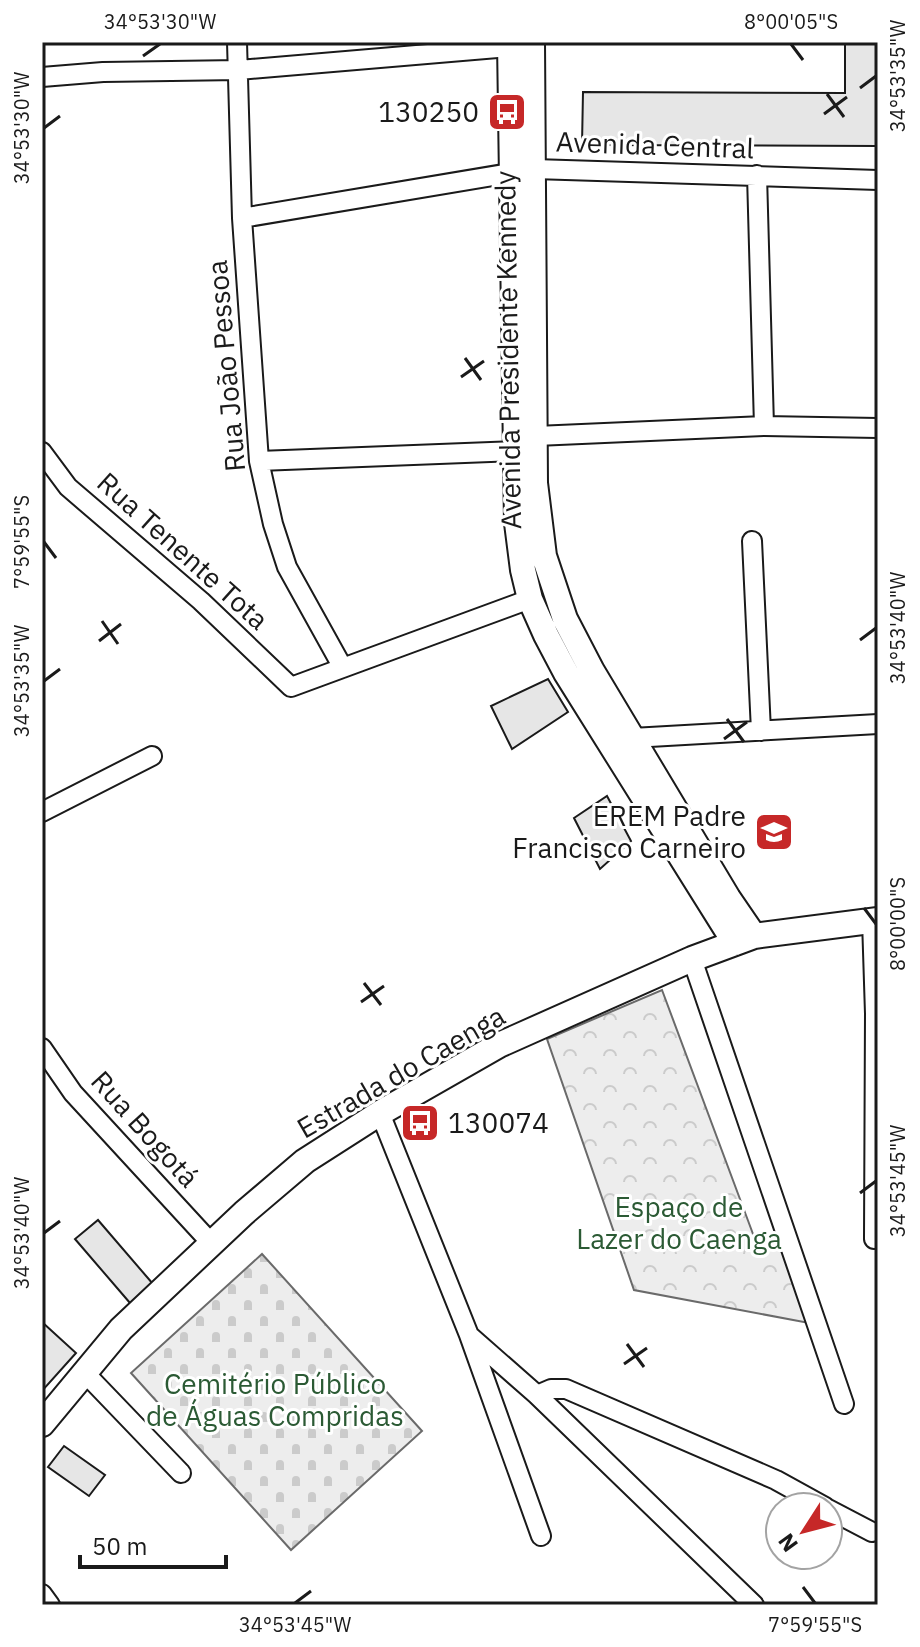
<svg xmlns="http://www.w3.org/2000/svg" width="920" height="1647" viewBox="0 0 920 1647" font-family="'IBM Plex Sans',sans-serif">
<style>
.cemetery{fill:url(#cemetery-stones);stroke:#6a6a6a;stroke-width:2}
.park{fill:url(#park-crowns);stroke:#6a6a6a;stroke-width:2}
.building{fill:#e6e6e6;stroke:#1a1a1a;stroke-width:2}
.lines{fill:none;stroke-linecap:round;stroke-linejoin:round}
.minor-casing{stroke:#1a1a1a;stroke-width:22}
.secondary-casing{stroke:#1a1a1a;stroke-width:28}
.minor{stroke:#fff;stroke-width:18}
.secondary{stroke:#fff;stroke-width:24}
.ticks{fill:none;stroke:#1a1a1a;stroke-width:3}
.labels{text-anchor:middle;stroke-width:6;stroke-linejoin:round;paint-order:stroke}
.poi-label{font-size:28px;fill:#1a1a1a;stroke:#fff;text-anchor:end}
.street-label{font-size:28px;fill:#1a1a1a;stroke:#fff}
.park-label{font-size:28px;fill:#2b5a34;stroke:#fff}
.neatline{fill:none;stroke:#1a1a1a;stroke-width:3}
.ticks-label{font-size:20px;text-anchor:middle;fill:#1a1a1a}
</style>
<defs>
<pattern id="cemetery-stones" width="16" height="16" patternUnits="userSpaceOnUse" patternTransform="scale(2)"><rect width="16" height="16" fill="#ededed"/><path d="M2 7V4a2 2 0 0 1 4 0v3zM10 15v-3a2 2 0 0 1 4 0v3z" fill="#cbcbcb"/></pattern>
<pattern id="park-crowns" width="20" height="18" patternUnits="userSpaceOnUse" patternTransform="scale(2)"><rect width="20" height="18" fill="#ededed"/><path d="M2 6a3 3 0 1 1 6 0M12 15a3 3 0 1 1 6 0" fill="none" stroke="#cbcbcb"/></pattern>
</defs>
<rect width="100%" height="100%" fill="#fff"/>
<!-- cemetery -->
<path class="cemetery" d="M262 1254 422 1431 291 1550 131 1373Z"/>
<!-- park -->
<path class="park" d="M662 990 753 1234 781 1240 809 1323 634 1290 547 1039Z"/>
<!-- building -->
<path class="building" d="M845 42H878V146L582 145 583 92 845 93Z
M548 679 568 712 512 749 491 706Z
M607 796 631 841 600 869 574 818Z
M98 1220 153 1284 130 1303 75 1239Z
M42 1322 76 1353 42 1391Z
M64 1446 105 1475 89 1496 48 1467Z"/>
<g class="lines">
<!-- minor casing -->
<g class="minor-casing">
<path id="minor" d="M237 42 242 218 259 461 273 524 287 567 343 668
M42 77 103 72 239 70 511 47
M757 175 764 426
M242 218 534 169 878 180
M536 436 764 426 878 428
M42 452 68 487 201 601 291 687 530 599
M259 461 516 451
M752 541 761 731
M632 738 878 724
M42 812 152 756
M872 920 875 1014 874 1239
M692 959 844 1404
M42 1048 73 1093 212 1244
M380 1113 469 1335 541 1536
M471 1337 537 1395 754 1605
M84 1372 181 1473
M537 1395 551 1389H566L776 1480 825 1507
M828 1509 872 1532
M42 1594 50 1605"/>
</g>
<!-- secondary casing -->
<g class="secondary-casing">
<path id="secondary" d="M510 42 517 523 523 570 530 599 546 635 566 673 735 943
M532 42 535 483 544 556 565 619 592 671 728 898 754 936
M42 1424 121 1329 244 1213 305 1161 380 1113 499 1045 692 959 754 936 878 920"/>
</g>
<!-- minor -->
<use href="#minor" class="minor"/>
<!-- secondary -->
<use href="#secondary" class="secondary"/>
</g>
<!-- ticks -->
<path class="ticks" d="M791 44 803 60M143 56 160 44M860 88 876 76M827 94 844 117M824 114 847 97M44 128 60 116M465 358 481 380M461 377 484 361M44 542 56 558M102 621 118 644M860 640 876 628M99 641 121 624M44 681 60 669M727 719 744 742M724 739 747 722M864 908 876 924M364 983 381 1005M361 1002 384 986M860 1193 876 1181M44 1233 60 1221M627 1344 644 1367M624 1364 647 1348M803 1587 815 1603M295 1603 311 1591"/>
<!-- icons -->
<defs>
<g id="bus-square" transform="scale(2)"><rect x="-9" y="-9" width="18" height="18" rx="4" fill="#c62828" stroke="#fff"/><path d="M-5-6H5V4H4V6H2V4H-2V6H-4V4H-5ZM-3.5-4V0h7V-4ZM-3.5 1.2v1.5H-2V1.2ZM2 1.2v1.5H3.5V1.2Z" fill="#fff"/></g>
<g id="school-square" transform="scale(2)"><rect x="-9" y="-9" width="18" height="18" rx="4" fill="#c62828" stroke="#fff"/><path d="M0-5L7-2L0 1L-7-2ZM-4 1L0 2.5L4 1V4Q0 6-4 4Z" fill="#fff"/></g>
</defs>
<g fill-rule="evenodd">
<use href="#bus-square" x="507" y="112"/>
<use href="#school-square" x="774" y="832"/>
<use href="#bus-square" x="420" y="1123"/>
</g>
<g class="labels">
<!-- poi labels -->
<g class="poi-label">
<text x="479" y="122">130250</text>
<text x="746" y="826">EREM Padre<tspan x="746" dy="32">Francisco Carneiro</tspan></text>
<text x="448" y="1133" text-anchor="start">130074</text>
</g>
<!-- street labels -->
<g class="street-label">
<text transform="translate(655 145) rotate(2)" y="10">Avenida Central</text>
<text transform="translate(508 350) rotate(-91)" y="10">Avenida Presidente Kennedy</text>
<text transform="translate(226 366) rotate(-95)" y="10">Rua João Pessoa</text>
<text transform="translate(183 551) rotate(42)" y="10">Rua Tenente Tota</text>
<text transform="translate(401 1072) rotate(-30)" y="10">Estrada do Caenga</text>
<text transform="translate(145 1129) rotate(48)" y="10">Rua Bogotá</text>
</g>
<!-- park labels -->
<g class="park-label">
<text x="679" y="1217">Espaço de<tspan x="679" dy="32">Lazer do Caenga</tspan></text>
<text x="275" y="1394">Cemitério Público<tspan x="275" dy="32">de Águas Compridas</tspan></text>
</g>
</g>
<!-- border -->
<rect width="920" height="1647" fill="none" stroke="#ffffff" stroke-width="88"/>
<!-- north arrow -->
<g transform="translate(804 1531) rotate(234)"><circle r="38" fill="#ffffff" stroke="#a3a3a3" stroke-width="2"/>
<path d="M0-6L14 30L0 20L-14 30Z" fill="#c62828"/>
<text y="-12" font-size="22" font-weight="bold" text-anchor="middle" fill="#1a1a1a">N</text>
</g>
<!-- scale -->
<path d="M80 1555v12h146v-12" fill="none" stroke="#1a1a1a" stroke-width="4"/>
<text x="92" y="1555" font-size="24" fill="#1a1a1a" stroke="#ffffff" stroke-width="6" paint-order="stroke">50 m</text>
<rect x="44" y="44" width="832" height="1559" class="neatline"/>
<g class="ticks-label">
<text x="160" y="29">34°53'30"W</text>
<text x="791" y="29">8°00'05"S</text>
<text transform="translate(898 76) rotate(-90)" y="7">34°53'35"W</text>
<text transform="translate(22 128) rotate(-90)" y="7">34°53'30"W</text>
<text transform="translate(22 542) rotate(-90)" y="7">7°59'55"S</text>
<text transform="translate(898 628) rotate(-90)" y="7">34°53'40"W</text>
<text transform="translate(22 681) rotate(-90)" y="7">34°53'35"W</text>
<text transform="translate(898 924) rotate(-90)" y="7">8°00'00"S</text>
<text transform="translate(898 1181) rotate(-90)" y="7">34°53'45"W</text>
<text transform="translate(22 1233) rotate(-90)" y="7">34°53'40"W</text>
<text x="295" y="1632">34°53'45"W</text>
<text x="815" y="1632">7°59'55"S</text>
</g>
</svg>
